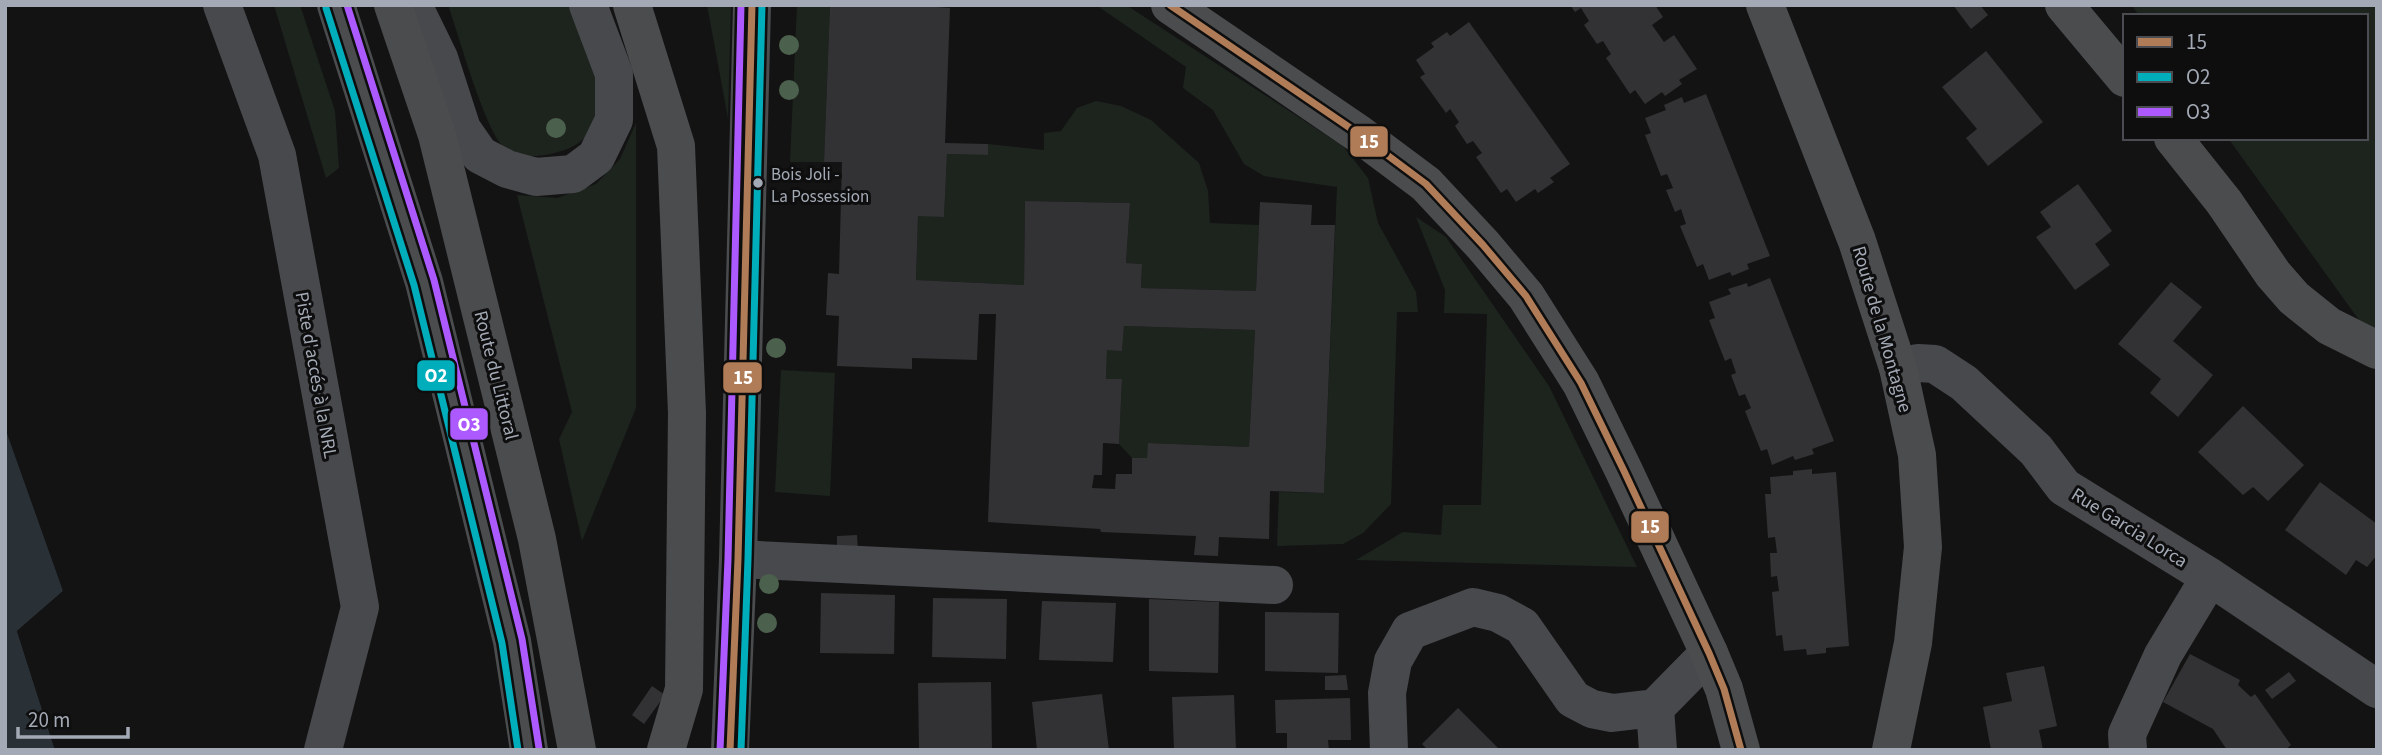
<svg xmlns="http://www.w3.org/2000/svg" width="2382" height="755" viewBox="0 0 2382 755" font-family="'Source Sans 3',sans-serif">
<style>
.green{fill:#1d241e}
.water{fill:#293137}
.pier{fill:#131314}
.building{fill:#323234;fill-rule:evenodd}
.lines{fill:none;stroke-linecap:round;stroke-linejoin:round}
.minor{stroke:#48494c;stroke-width:38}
.major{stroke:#4a4c4e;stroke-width:38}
.bus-1-casing{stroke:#0e0e0f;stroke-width:12}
.bus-2-casing{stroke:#0e0e0f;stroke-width:12}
.bus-3-casing{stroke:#0e0e0f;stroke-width:12}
.bus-1{stroke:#b07c57;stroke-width:7}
.bus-2{stroke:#00adba;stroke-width:7}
.bus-3{stroke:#ac5aff;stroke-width:7}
.tree{fill:#4c614d}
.bus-dot{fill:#a4aab5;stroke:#0e0e0f;stroke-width:2.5}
.labels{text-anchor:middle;stroke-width:6;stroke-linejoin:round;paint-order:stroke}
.bus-label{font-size:17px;fill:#a4aab5;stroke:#0e0e0f;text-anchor:start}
.street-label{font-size:19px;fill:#a4aab5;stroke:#0e0e0f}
.line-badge{stroke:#0e0e0f;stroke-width:2.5}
.badge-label{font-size:19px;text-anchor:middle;font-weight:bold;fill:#fff}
</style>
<rect width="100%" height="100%" fill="#131314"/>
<!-- green -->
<path class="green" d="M274 5H300L335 111 339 168 326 178Z
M448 5H573C589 52 629 133 558 152 541 157 521 159 506 149 486 136 458 32 448 5Z
M707 5H731L728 118Z
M797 5H830L824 162H790Z
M1096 5H1126L1343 146 1368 178 1378 223 1416 292 1418 312H1397L1391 504 1363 533 1343 544 1277 546 1279 492 1324 493 1337 187 1264 176 1244 164 1213 110 1183 88 1186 67Z
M2132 5H2377V345L2228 138H2366V16H2139Z
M1096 101 1121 106 1151 120 1199 163 1208 191 1210 223 1259 225 1256 291 1141 288 1142 264 1126 263 1130 203 1025 201 1024 285 916 280 918 216H944L947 154 988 155V144L1044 150V133L1061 131 1077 108Z
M636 123V408L582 541 559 439 572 412 517 195 557 198 596 184 620 159Z
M1416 217 1446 237 1549 386 1637 567 1356 560 1403 532 1441 535 1443 505H1481L1487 314 1444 313 1445 290Z
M1124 326 1255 330 1249 447 1149 443 1147 458H1132L1119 444 1122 380 1106 379 1107 350H1122Z
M781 370 835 373 830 496 775 492Z"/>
<!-- water -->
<path class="water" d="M5 385 63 591 17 631 55 750H5Z"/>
<!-- pier -->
<path class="pier" d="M5 382 16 399 66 590 21 632 58 750H55L17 631 63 591 5 428Z"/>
<!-- building -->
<path class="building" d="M830 5H910L950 8 945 143 988 144V155L947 154 944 217 918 216 916 280 1024 285 1025 201 1130 203 1126 263 1142 264 1141 288 1256 291 1260 202 1312 205 1311 225H1335L1324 493 1270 491 1269 539 1219 537 1218 556 1194 555 1196 536 1101 532 1100 529 988 522 996 314H979L977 360 912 358V369L837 366 839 316 826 315 828 273 839 274 842 162H824ZM1124 326 1255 330 1249 447 1148 443 1147 458H1132V474H1116L1115 489 1092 488 1094 475H1102L1103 443 1119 444 1122 379H1106L1107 350 1122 351Z
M1570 5H1655L1663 17 1652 25 1664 42 1674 35 1697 69 1679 80 1682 84 1665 96 1662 92 1645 104 1635 90 1630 94 1606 58 1611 54 1603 41 1597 44 1584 25 1589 21 1581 8 1575 12Z
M1953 5H1980L1988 15 1971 29Z
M1469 22 1570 164 1550 178 1554 182 1538 193 1535 189 1516 202 1507 189 1501 193 1476 157 1482 153 1473 141 1467 144 1455 126 1459 122 1450 109 1446 113 1420 77 1425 74 1416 60 1434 47 1431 43 1447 32 1450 36Z
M1986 51 2043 122 1988 166 1966 138 1977 129 1942 87Z
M1706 94 1770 256 1747 264 1749 269 1732 276 1730 272 1709 280 1703 264 1697 267 1680 226 1686 224 1681 209 1675 212 1666 190 1673 188 1667 174 1661 176 1645 135 1651 133 1645 118 1666 110 1664 105 1682 97 1684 103Z
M2078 184 2112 231 2095 244 2110 265 2075 290 2036 237 2051 227 2040 212Z
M1770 278 1834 441 1812 449 1814 454 1795 460 1793 456 1772 465 1767 449 1761 451 1745 411 1751 408 1745 394 1739 396 1731 375 1736 373 1731 358 1725 361 1709 320 1715 318 1709 302 1731 294 1728 289 1747 283 1748 287Z
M2171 282 2202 307 2173 341 2213 375 2178 417 2150 393 2161 379 2118 344Z
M2243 406 2304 465 2268 501 2253 487 2243 495 2198 452Z
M1812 469V474L1836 472 1849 646 1826 648V653L1807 655 1806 649 1784 651 1782 635 1776 636 1772 592 1779 591 1777 576 1771 577 1770 553H1777L1775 537 1768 538 1765 494H1771L1770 477 1793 475V471Z
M2320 482 2377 524V555L2367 567 2356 560 2346 575 2285 530Z
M857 535 858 552H837V536Z
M821 593 895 595 894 654 820 653Z
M933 598 1007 599 1006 659 932 657Z
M1149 599 1219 602 1218 673 1149 671Z
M1042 601 1116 603 1113 662 1039 660Z
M1265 612 1339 613 1338 673 1265 671Z
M2190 654 2240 680 2238 685 2251 697 2255 694 2291 745 2285 750H2227L2213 729 2163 702Z
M2044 666 2057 726 2039 730 2043 750H1991L1983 707 2012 701 2006 673Z
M2289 672 2296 681 2272 699 2265 690Z
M1346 675 1348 690H1325V676Z
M991 682 992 750H919L918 683Z
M652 686 665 695 644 724 632 715Z
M1102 694 1109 750H1037L1032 702Z
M1234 695 1236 750H1174L1172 697Z
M1350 698 1351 740H1328L1329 750H1287V733H1276L1275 700Z
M1458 708 1500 750H1428L1422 744Z"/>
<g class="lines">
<!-- minor -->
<path class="minor" d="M222 5 277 155 360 607 323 750
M413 5 439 58 462 129 480 155 507 169 536 177 573 174 596 157 614 120V74L588 5
M1898 368 1918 363 1935 364 1964 383 2036 450 2064 487 2210 577 2377 689
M738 559 1274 585
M1655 708 1709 653
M1655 708 1658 750
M1389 750 1387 693 1393 661 1410 631 1473 607 1498 613 1522 626 1573 699 1592 709 1612 713 1655 708
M2128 750 2127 734 2163 655 2210 577"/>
<!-- major -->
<path class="major" d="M336 5 424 282 512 641 529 750
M393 5 437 135 537 539 577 750
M632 5 676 146 687 413 684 689 666 750
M1170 5 1359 134 1426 184 1483 245 1526 296 1581 383 1624 471 1709 653 1724 689 1741 750
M1765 5 1857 241 1898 368 1917 455 1923 547 1913 643 1891 750
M2064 5 2125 78
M2173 138 2224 202 2273 274 2294 298 2329 326 2377 350
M730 750 738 559 752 5"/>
<!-- bus-1 casing -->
<g class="bus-1-casing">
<path id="bus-1" d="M1170 5 1359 134 1426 184 1483 245 1526 296 1581 383 1624 471 1709 653 1724 689 1741 750
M730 750 738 559 752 5"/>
</g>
<!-- bus-2 casing -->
<g class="bus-2-casing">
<path id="bus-2" d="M326 8 414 285 502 643 518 750
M741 750 748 559 762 5"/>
</g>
<!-- bus-3 casing -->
<g class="bus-3-casing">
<path id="bus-3" d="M347 5 434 280 522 639 539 748
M720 750 728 559 741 5"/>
</g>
<!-- bus-1 -->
<use href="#bus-1" class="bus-1"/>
<!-- bus-2 -->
<use href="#bus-2" class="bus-2"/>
<!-- bus-3 -->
<use href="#bus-3" class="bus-3"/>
</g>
<!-- trees -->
<g class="tree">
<circle cx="789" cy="45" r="10"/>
<circle cx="789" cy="90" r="10"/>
<circle cx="556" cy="128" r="10"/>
<circle cx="776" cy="348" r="10"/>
<circle cx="769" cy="584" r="10"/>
<circle cx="767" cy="623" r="10"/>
</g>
<!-- markers -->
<circle class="bus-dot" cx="758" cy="183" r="6"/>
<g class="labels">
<!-- bus labels -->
<g class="bus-label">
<text x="771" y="180">Bois Joli -<tspan x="771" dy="22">La Possession</tspan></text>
</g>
<!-- street labels -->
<g class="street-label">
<text transform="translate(1883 329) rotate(74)" y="7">Route de la Montagne</text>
<text transform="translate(317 375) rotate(80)" y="7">Piste d'accés à la NRL</text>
<text transform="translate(497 375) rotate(76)" y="7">Route du Littoral</text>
<text transform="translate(2130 527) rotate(32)" y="7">Rue Garcia Lorca</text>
</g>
</g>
<g class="line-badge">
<rect x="1349" y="125" width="40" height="33" rx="7" fill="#b07c57"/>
<rect x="416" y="359" width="40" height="33" rx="7" fill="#00adba"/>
<rect x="722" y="361" width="41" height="33" rx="7" fill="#b07c57"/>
<rect x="449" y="407" width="40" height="34" rx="7" fill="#ac5aff"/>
<rect x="1630" y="510" width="40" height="34" rx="7" fill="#b07c57"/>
</g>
<g class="badge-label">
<text x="1369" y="148">15</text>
<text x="436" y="382">O2</text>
<text x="743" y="384">15</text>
<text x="469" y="431">O3</text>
<text x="1650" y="533">15</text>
</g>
<!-- border -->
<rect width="2382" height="755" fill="none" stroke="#a4aab5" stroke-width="14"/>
<!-- legend -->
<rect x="2123" y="14" width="245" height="126" fill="#0e0e0f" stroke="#4a4c51" stroke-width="2"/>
<rect x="2137" y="37" width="35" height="10" fill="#b07c57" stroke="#4a4c51" stroke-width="2"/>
<text x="2186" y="49" font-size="21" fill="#a4aab5">15</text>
<rect x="2137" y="72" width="35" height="10" fill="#00adba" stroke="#4a4c51" stroke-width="2"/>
<text x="2186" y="84" font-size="21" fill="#a4aab5">O2</text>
<rect x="2137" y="107" width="35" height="10" fill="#ac5aff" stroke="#4a4c51" stroke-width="2"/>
<text x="2186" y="119" font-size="21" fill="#a4aab5">O3</text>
<!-- scale -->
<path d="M18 727v10h110v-10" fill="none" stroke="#a4aab5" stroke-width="3.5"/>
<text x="28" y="727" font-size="21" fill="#a4aab5" stroke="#0e0e0f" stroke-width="5" paint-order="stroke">20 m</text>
</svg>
